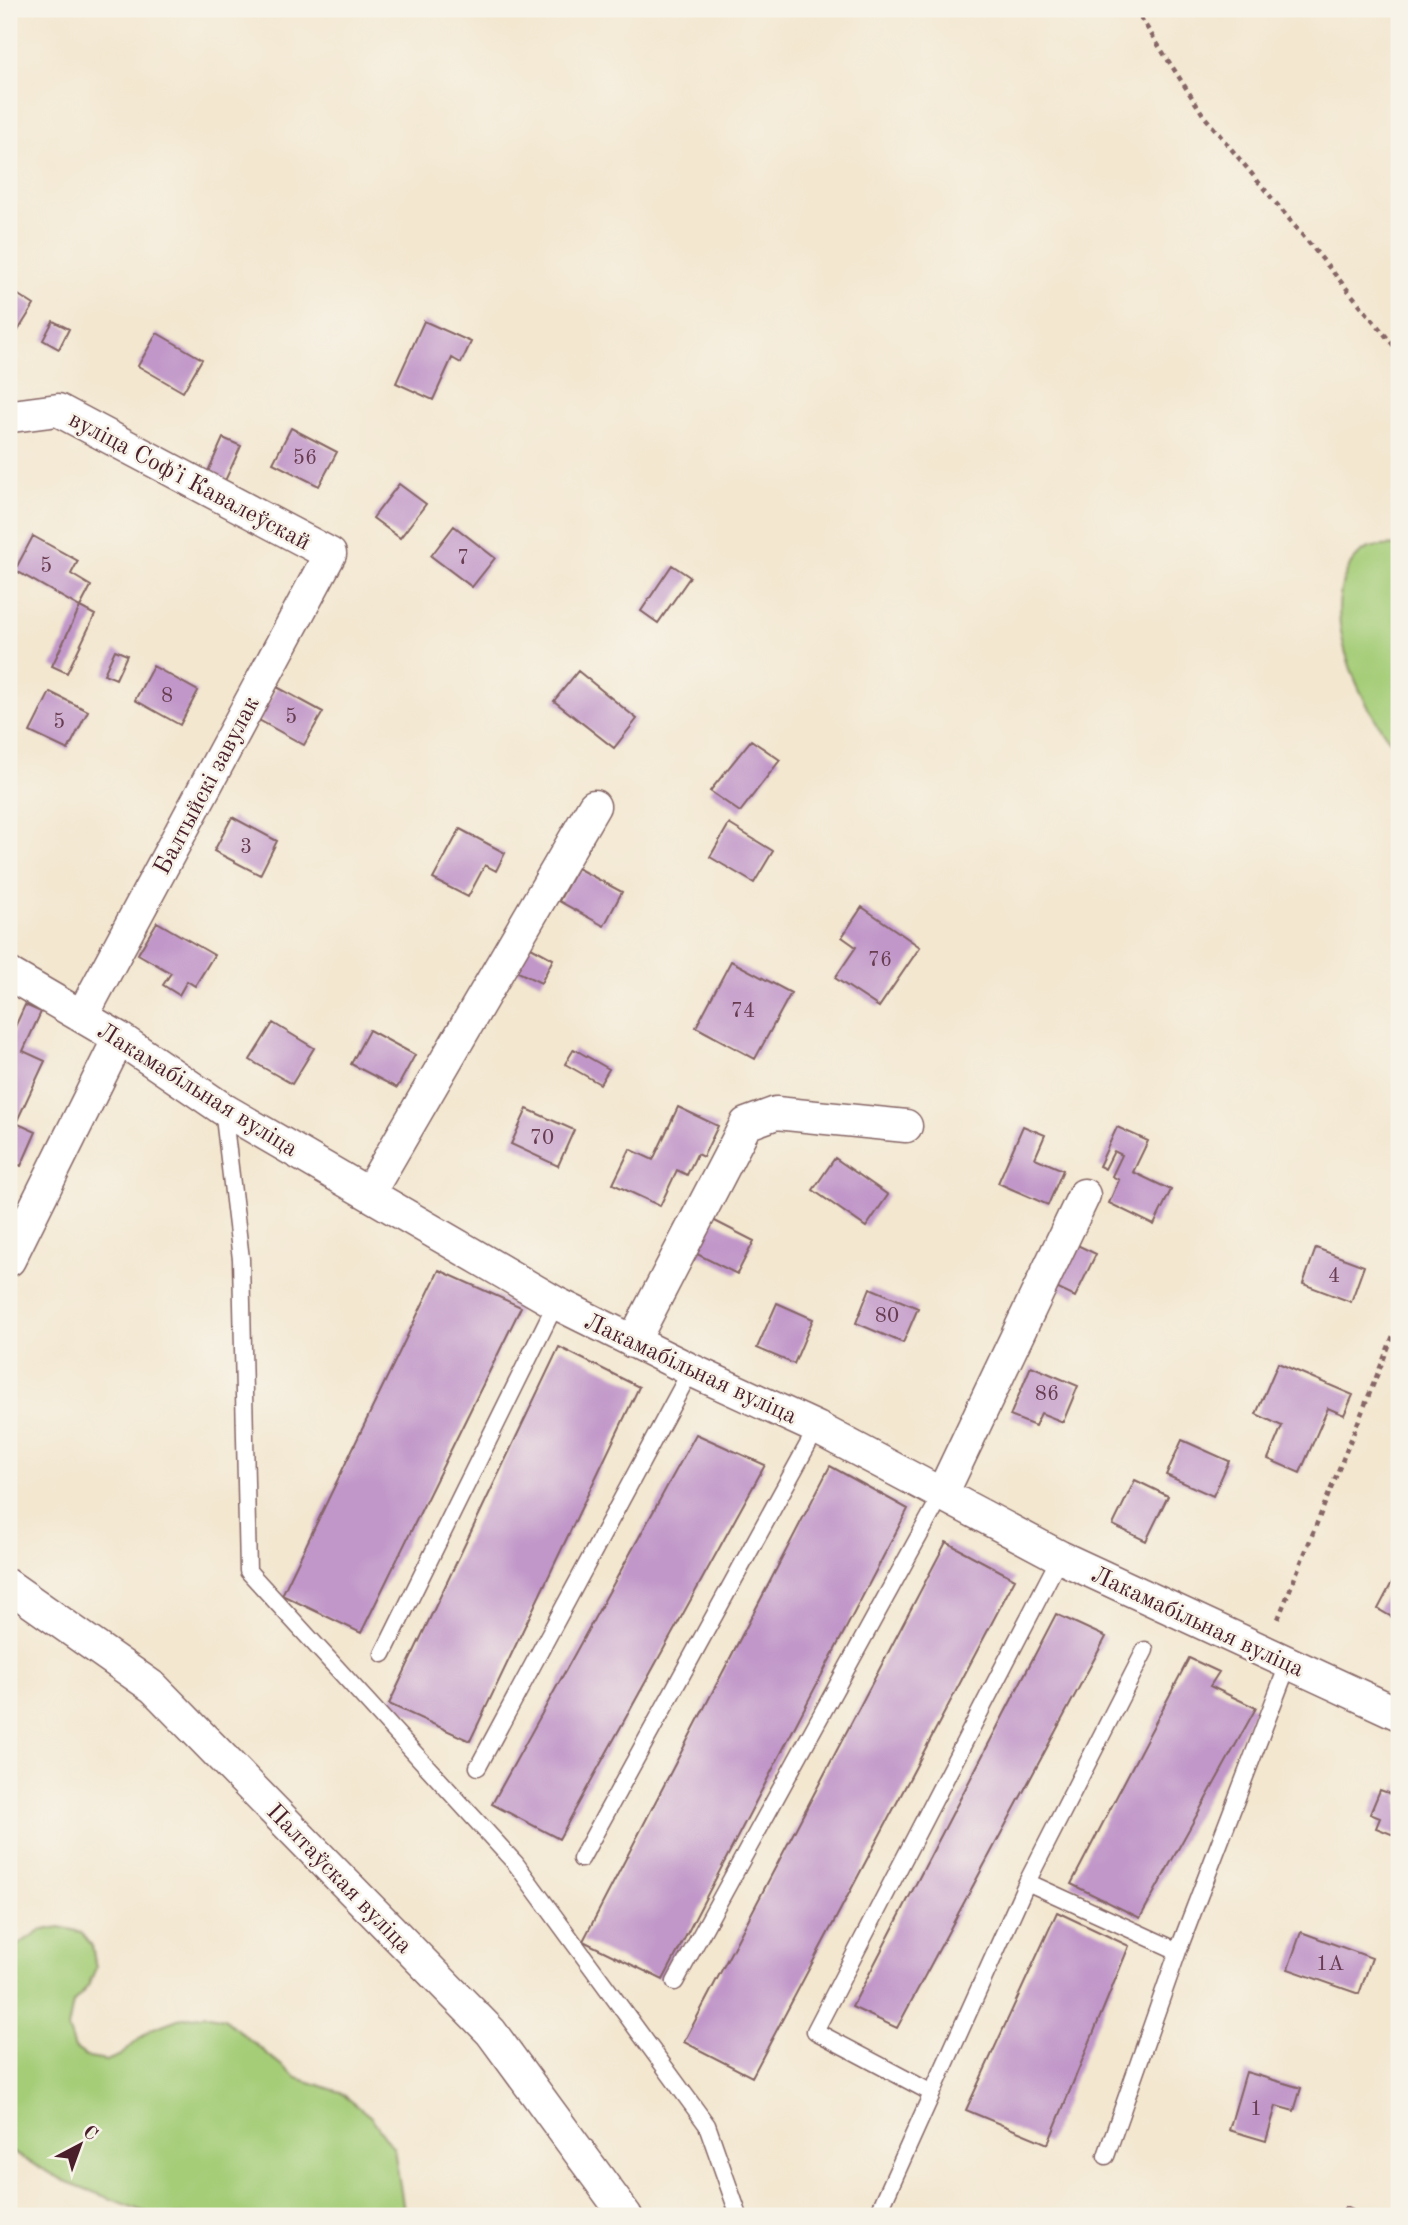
<svg xmlns="http://www.w3.org/2000/svg" width="1408" height="2225" viewBox="0 0 1408 2225" font-family="'Old Standard TT',serif">
<style>
.green{fill:#a5cd78;stroke:#787652;stroke-width:2}
.building{fill:#c197c9}
.lines{fill:none;stroke-linecap:round;stroke-linejoin:round}
.service-casing{stroke:#856565;stroke-width:19}
.minor-casing{stroke:#856565;stroke-width:35}
.path{stroke:#856565;stroke-width:4.5;stroke-dasharray:5 5;stroke-linecap:butt}
.service{stroke:#fff;stroke-width:16}
.minor{stroke:#fff;stroke-width:32}
.labels{text-anchor:middle;stroke-width:5;stroke-linejoin:round;paint-order:stroke}
.number-label{font-size:21px;fill:#683d52}
.street-label{font-size:24px;fill:#4a1f2b;stroke:#f7f3e8}
</style>
<rect width="100%" height="100%" fill="#f7f3e8"/>
<filter id="ink" filterUnits="userSpaceOnUse"><feTurbulence type="fractalNoise" baseFrequency=".0143" numOctaves="2"/><feDisplacementMap in="SourceGraphic" scale="14" xChannelSelector="R" yChannelSelector="G"/><feConvolveMatrix kernelMatrix="1 2 1 2 8 2 1 2 1" color-interpolation-filters="sRGB"/></filter>
<filter id="wash" filterUnits="userSpaceOnUse"><feTurbulence type="fractalNoise" baseFrequency=".00686" numOctaves="4" result="noise"/><feDisplacementMap in="SourceGraphic" scale="28" xChannelSelector="R" yChannelSelector="G"/><feGaussianBlur stdDeviation="1.57" result="paint"/><feColorMatrix in="noise" values="0 0 0 0 0 0 0 0 0 0 0 0 0 0 0 0 0 1.4 0 .05"/><feComposite in="paint" operator="in"/></filter>
<g filter="url(#wash)">
<rect width="100%" height="100%" fill="#f3e7d0"/>
<!-- green -->
<path class="green" d="M1399 545V752C1363 710 1323 628 1346 573 1350 564 1358 553 1367 549 1375 545 1390 546 1399 545Z
M60 1927 81 1932 92 1946 96 1968 88 1986 73 2003 68 2028 75 2048 89 2058 106 2061 121 2055 151 2029 178 2019 205 2015 224 2019 297 2078 340 2092 371 2117 394 2149 405 2216H155L65 2181 9 2151V1951L39 1931Z"/>
<g id="blocks">
<!-- building -->
<path class="building" d="M9 289 34 305 14 337 9 334Z
M53 321 69 329 59 349 43 340Z
M424 321 471 342 461 363 452 358 433 400 396 383Z
M157 333 202 359 183 392 138 366Z
M291 428 337 452 319 486 273 463Z
M223 438 241 446 224 483 206 476Z
M399 484 426 504 400 538 373 518Z
M454 526 495 558 472 587 431 556Z
M33 536 78 561 71 574 91 586 80 607 15 570Z
M672 565 690 577 658 623 641 611Z
M80 607 95 615 67 673 52 666Z
M115 650 127 655 116 679 104 674Z
M153 666 198 691 180 725 135 700Z
M578 671 637 719 614 748 554 701Z
M277 687 323 712 304 745 259 720Z
M50 692 88 711 68 750 30 732Z
M751 740 780 760 740 812 710 791Z
M232 817 277 841 260 875 214 851Z
M729 824 773 851 754 883 710 857Z
M460 829 505 853 496 871 485 865 468 897 433 879Z
M577 868 622 892 604 926 559 901Z
M862 907 920 947 879 1007 835 978 856 947 842 937Z
M157 922 214 955 195 986 187 981 179 995 163 985 171 973 138 954Z
M529 946 553 959 541 983 516 971Z
M731 961 791 993 755 1059 696 1027Z
M25 1005 41 1012 23 1051 45 1061 16 1123 36 1132 21 1166 9 1161V1040Z
M273 1023 314 1048 292 1084 250 1060Z
M369 1030 415 1055 397 1088 351 1064Z
M574 1049 609 1069 600 1084 565 1064Z
M678 1107 718 1126 703 1157 697 1154 687 1175 677 1170 660 1206 613 1184 630 1149 653 1160Z
M527 1109 574 1130 558 1166 511 1144Z
M1023 1126 1045 1135 1035 1158 1063 1170 1048 1205 998 1183Z
M1117 1127 1148 1141 1133 1172 1171 1190 1154 1225 1109 1203 1119 1180 1112 1176 1122 1155 1114 1151 1105 1169 1099 1166Z
M835 1158 888 1195 866 1227 813 1190Z
M705 1216 754 1241 737 1274 691 1251Z
M1073 1243 1096 1254 1075 1297 1052 1286Z
M1316 1248 1364 1266 1351 1302 1303 1284Z
M439 1270 521 1307 361 1633 282 1595Z
M870 1288 918 1308 903 1343 856 1323Z
M777 1303 813 1319 794 1364 757 1348Z
M559 1347 639 1387 470 1741 389 1704Z
M1278 1363 1353 1395 1344 1415 1328 1408 1300 1473 1268 1459 1282 1426 1256 1414Z
M1031 1366 1078 1386 1063 1422 1041 1413 1035 1426 1010 1416Z
M696 1434 765 1465 559 1839 492 1804Z
M1182 1440 1229 1461 1213 1496 1166 1475Z
M830 1466 908 1509 663 1980 583 1941Z
M1135 1480 1168 1496 1146 1541 1113 1525Z
M946 1542 1015 1579 752 2077 684 2042Z
M1399 1569V1621L1378 1609Z
M1056 1614 1106 1637 897 2028 852 2007Z
M1189 1658 1219 1672 1210 1686 1256 1708 1140 1918 1071 1884Z
M1399 1782V1837L1376 1828 1380 1818 1370 1814 1380 1790 1394 1795Z
M1057 1912 1129 1946 1048 2144 966 2110Z
M1301 1932 1372 1958 1359 1994 1288 1969Z
M1246 2072 1301 2088 1294 2111 1276 2106 1266 2141 1229 2130Z
M1345 2207 1365 2216H1341Z"/>
</g>
</g>
<g filter="url(#ink)">
<use href="#blocks" fill-opacity="0" stroke="#856565" stroke-width="2"/>
<g class="lines">
<!-- service casing -->
<g class="service-casing">
<path id="service" d="M223 1109 241 1259 248 1571 516 1864 707 2125 739 2216
M383 1654 556 1303
M478 1767 691 1370
M581 1859 817 1428
M1027 1882 1145 1650
M675 1982 941 1496
M932 2093 815 2031 1060 1557
M1106 2156 1178 1951 1289 1662
M877 2216 1027 1882 1178 1951"/>
</g>
<!-- minor casing -->
<g class="minor-casing">
<path id="minor" d="M9 414 12 416 58 410 330 554 82 1016
M9 974 119 1038 223 1109 556 1303 691 1370 817 1428 1060 1557 1399 1714
M369 1193 594 806
M9 1260 119 1038
M633 1342 746 1124 776 1113 906 1126
M941 1496 1084 1195
M9 1586 154 1688 491 2032 626 2216"/>
</g>
<!-- path -->
<path class="path" d="M1135 9 1204 116 1399 352
M1278 1619 1399 1321"/>
<!-- service -->
<use href="#service" class="service"/>
<!-- minor -->
<use href="#minor" class="minor"/>
</g>
</g>
<g class="labels">
<!-- number labels -->
<g class="number-label">
<text x="305" y="464">56</text>
<text x="463" y="564">7</text>
<text x="46" y="572">5</text>
<text x="167" y="702">8</text>
<text x="291" y="723">5</text>
<text x="59" y="728">5</text>
<text x="246" y="853">3</text>
<text x="880" y="966">76</text>
<text x="743" y="1017">74</text>
<text x="542" y="1144">70</text>
<text x="1334" y="1282">4</text>
<text x="887" y="1322">80</text>
<text x="1047" y="1400">86</text>
<text x="1330" y="1970">1А</text>
<text x="1256" y="2115">1</text>
</g>
<!-- street labels -->
<g class="street-label">
<text transform="translate(190 480) rotate(28)" y="8">вуліца Софʼі Кавалеўскай</text>
<text transform="translate(206 785) rotate(-62)" y="8">Балтыйскі завулак</text>
<text transform="translate(198 1089) rotate(32)" y="8">Лакамабільная вуліца</text>
<text transform="translate(691 1368) rotate(25)" y="8">Лакамабільная вуліца</text>
<text transform="translate(1198 1621) rotate(25)" y="8">Лакамабільная вуліца</text>
<text transform="translate(340 1878) rotate(46)" y="8">Палтаўская вуліца</text>
</g>
</g>
<!-- margin -->
<rect width="1408" height="2225" fill="none" stroke="#f7f3e8" stroke-width="35"/>
<!-- north arrow -->
<g transform="translate(80 2145) rotate(41)" stroke="#f7f3e8" stroke-width="5" paint-order="stroke">
<path d="M0-5L12 26L0 18L-12 26Z" fill="#4a1f2b"/>
<text y="-10" font-size="19" font-weight="bold" text-anchor="middle" fill="#4a1f2b">С</text>
</g>
</svg>
